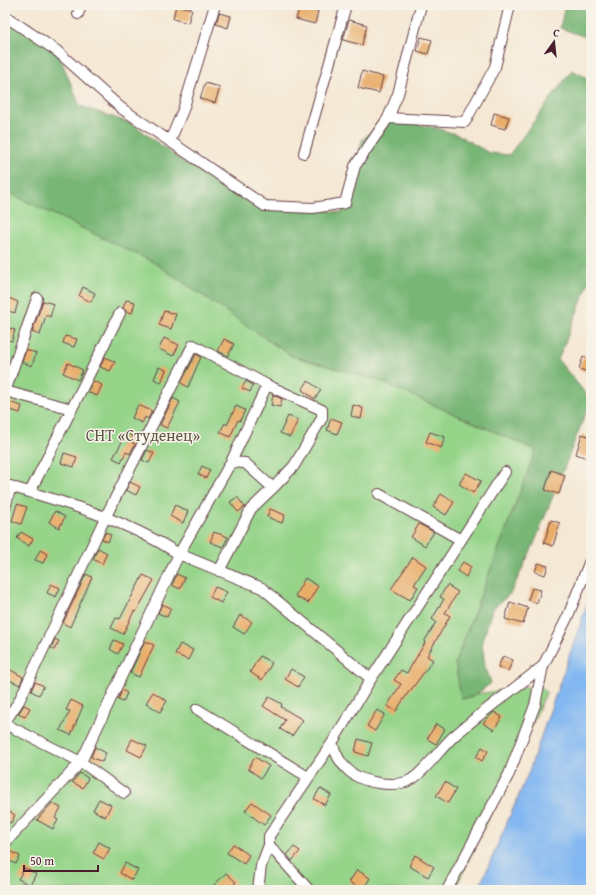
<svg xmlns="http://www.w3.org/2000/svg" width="596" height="895" viewBox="0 0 596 895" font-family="'Gentium Book Plus',serif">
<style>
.green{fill:#96d48a;stroke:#707a5a}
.forest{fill:#78b676;stroke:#616a50}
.water{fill:#82b7f1;stroke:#666b8e}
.building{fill:#e9ad6b}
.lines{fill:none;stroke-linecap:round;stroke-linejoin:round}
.minor-casing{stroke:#643d44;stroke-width:12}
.minor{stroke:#fff;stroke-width:10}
.labels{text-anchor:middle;stroke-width:3;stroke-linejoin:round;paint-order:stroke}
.park-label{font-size:16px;fill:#615548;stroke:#f7f3e8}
</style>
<rect width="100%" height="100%" fill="#f7f3e8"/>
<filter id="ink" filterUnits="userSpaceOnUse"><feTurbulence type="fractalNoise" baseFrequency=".025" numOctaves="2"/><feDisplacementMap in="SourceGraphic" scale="8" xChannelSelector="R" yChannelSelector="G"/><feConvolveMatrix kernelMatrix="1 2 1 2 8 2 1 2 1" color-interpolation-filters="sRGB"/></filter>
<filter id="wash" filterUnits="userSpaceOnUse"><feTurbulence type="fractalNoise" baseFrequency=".012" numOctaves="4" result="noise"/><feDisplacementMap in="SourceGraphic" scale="16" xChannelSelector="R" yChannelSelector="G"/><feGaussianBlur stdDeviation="0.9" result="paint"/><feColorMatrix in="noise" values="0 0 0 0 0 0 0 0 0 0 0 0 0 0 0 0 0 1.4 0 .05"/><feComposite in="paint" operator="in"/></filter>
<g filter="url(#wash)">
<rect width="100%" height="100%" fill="#f5e8d4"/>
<!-- green -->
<path class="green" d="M5 191 153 262 292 356 377 380 536 450 455 663 464 699 477 694 540 685 546 693 455 890H5Z"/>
<!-- forest -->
<path class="forest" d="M565 5H591V39L560 28Z
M5 10 51 36 80 106 133 124 187 165 220 172 237 195 342 213 362 140 388 118 440 129 458 135 489 153 509 155 572 70 591 80V277L558 360 591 400 534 544 510 594 492 609 482 644 485 666 491 683C483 689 472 700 461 698L455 663 536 450 377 380 292 356 153 262 5 191Z"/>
<!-- water -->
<path class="water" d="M591 593V890H478L528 774Z"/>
<g id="blocks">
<!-- building -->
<path class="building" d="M176 5 192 9 188 23 173 19Z
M300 6 318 11 315 24 296 19Z
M219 13 231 16 228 28 216 24Z
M349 20 367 25 362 45 343 40Z
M421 37 432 40 428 54 417 51Z
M362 71 383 77 379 93 358 88Z
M205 83 220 87 215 103 200 99Z
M494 113 509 117 505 129 491 125Z
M83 287 95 293 91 302 79 296Z
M9 298 18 302 15 313 5 310Z
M126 300 135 302 132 313 126 311 123 308Z
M43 301 54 304 50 317 46 315 40 335 32 332Z
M164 311 176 314 171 329 159 325Z
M5 327 15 330 12 341 5 339Z
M65 336 77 339 74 347 63 343Z
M164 338 179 345 173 356 159 349Z
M224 339 234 344 228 356 218 351Z
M26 350 36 353 32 366 22 362Z
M196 354 201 357 188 387 181 383Z
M105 357 115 362 110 371 100 367Z
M583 357 591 359V373L579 369Z
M68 363 83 370 78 380 63 373Z
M159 367 166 370 161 383 154 379Z
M93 381 102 385 97 396 88 392Z
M246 381 253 385 250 392 242 388Z
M308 381 321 390 315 399 302 390Z
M273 395 282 399 280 407 271 405Z
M173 398 180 402 167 428 160 425Z
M9 402 22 406 20 413 7 409Z
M138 405 152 411 148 419 145 417 142 423 132 418Z
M353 405 363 408 361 419 351 416Z
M236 406 245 410 240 421 238 420 230 437 220 432 225 423 227 425Z
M288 416 298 420 290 437 280 433Z
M331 418 342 422 337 434 327 430Z
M430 432 445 437 441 448 426 442Z
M127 433 134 437 131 442 135 444 130 454 126 452 121 462 113 458Z
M582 434 591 437V445L587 458 576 454Z
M147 450 154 453 149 463 142 460Z
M64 453 77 457 74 467 61 463Z
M202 466 210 470 206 478 198 474Z
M551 470 565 475 559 494 545 490Z
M466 473 481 481 473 493 459 484Z
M130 482 140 487 136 495 126 490Z
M441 494 454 502 446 515 433 507Z
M237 497 245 507 238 512 230 502Z
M17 504 27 507 21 524 12 521Z
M175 505 188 511 183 523 170 516Z
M270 509 285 515 282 523 267 517Z
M55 511 65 517 59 528 49 522Z
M551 520 560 523 553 546 544 543Z
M419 524 434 532 425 546 411 537Z
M21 532 33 539 29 546 17 538Z
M106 532 111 535 108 542 102 539Z
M214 532 228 537 223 547 210 542Z
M98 548 107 553 102 564 93 559Z
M40 550 47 554 43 563 35 560Z
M413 557 426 566 414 585 418 587 410 600 391 589Z
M463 562 471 567 466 577 457 571Z
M538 563 548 566 545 575 535 572Z
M86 574 92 577 70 627 63 623Z
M177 574 185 578 180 589 172 585Z
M143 575 154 580 136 612 134 611 123 634 111 628 116 618 120 619Z
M305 578 318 586 308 603 295 596Z
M51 584 60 588 56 597 47 593Z
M447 585 458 592 445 613 450 616 427 656 433 660 411 690H410L396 711 387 706 401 684 394 680 401 670 407 673 425 643 424 642 436 622 432 619 444 599 440 597Z
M215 587 227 592 221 603 210 597Z
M532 588 541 590 537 603 528 600Z
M510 602 528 608 523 624 505 619Z
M162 604 171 608 167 617 158 613Z
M240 615 252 622 244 634 233 627Z
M55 639 59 641 54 650 51 648Z
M114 640 123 644 118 654 110 649Z
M145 641 154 645 139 677 130 673Z
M180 644 193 650 188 660 175 654Z
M260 656 272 663 262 680 250 672Z
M503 656 513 660 508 671 498 667Z
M9 669 23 677 20 685 5 678Z
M291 669 304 677 298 687 285 679Z
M35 682 44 686 39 695 31 691Z
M122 690 127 693 123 702 118 700Z
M153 692 167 701 160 712 146 703Z
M269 697 282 704 281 707 303 720 292 736 280 729 285 720 263 706Z
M71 700 83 706 71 735 60 730 70 711 66 710Z
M24 705 30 708 25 717 18 714Z
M377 710 385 714 375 731 367 726Z
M494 712 502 717 494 730 483 723Z
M436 724 445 729 436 744 427 739Z
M132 739 147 746 141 757 127 750Z
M358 739 372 743 368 756 355 752Z
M95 747 106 753 102 762 91 757Z
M482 747 488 751 482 761 476 757Z
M255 757 269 766 261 778 248 769Z
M80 773 88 778 83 788 72 782Z
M445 782 456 789 448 803 436 796Z
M320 788 331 795 325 805 314 799Z
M99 799 111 805 105 817 93 810Z
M252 802 271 815 264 825 245 811Z
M52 803 61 808 55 818 58 820 53 829 37 820Z
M5 809 15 815 11 823 5 820Z
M99 842 110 848 104 859 93 853Z
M233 844 249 855 244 864 227 853Z
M294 847 300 851 292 861 287 855Z
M10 851 20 856 16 864 6 859Z
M415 855 434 867 428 877 409 866Z
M125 863 138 870 132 880 120 873Z
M25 868 36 874 30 885 18 879Z
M357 870 370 878 363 890 349 882Z
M226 873 236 882 228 890H209Z"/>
</g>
</g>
<g filter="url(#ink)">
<use href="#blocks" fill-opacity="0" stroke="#643d44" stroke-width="1"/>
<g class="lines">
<!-- minor casing -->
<g class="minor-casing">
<path id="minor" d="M78 14 81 5
M5 16 57 51 121 108 265 206 313 208 345 203 355 166 388 118 465 122 495 67 510 5
M388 118 398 94 421 5
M170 141 183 110 215 5
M304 153 346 5
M5 391 72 409
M5 392 37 298
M231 462 245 463 273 488 294 466 322 418V410L267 385
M5 485C65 502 126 520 179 554L81 762 5 843
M30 492 120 313
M379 494 461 540
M5 508 11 486
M219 571 251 509 273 488
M371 679 505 472
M197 709 308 777
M5 722 19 701 105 518 193 345 267 385 231 462 179 554 262 588 371 679 332 743 269 836V845L309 890
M5 724 81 762 124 793
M332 743C336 753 339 762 347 769 360 783 396 789 412 779 424 772 441 748 453 737 481 712 513 690 543 666
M258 890 261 866 269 845
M447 890 509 774 535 705 543 666 568 616 591 558"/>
</g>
<!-- minor -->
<use href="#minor" class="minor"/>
</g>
</g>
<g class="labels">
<!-- park labels -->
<g class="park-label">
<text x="143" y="441">СНТ «Студенец»</text>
</g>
</g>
<!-- margin -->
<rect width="596" height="895" fill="none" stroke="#f7f3e8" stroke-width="20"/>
<!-- north arrow -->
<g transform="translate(554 42) rotate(15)" stroke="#f7f3e8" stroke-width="3" paint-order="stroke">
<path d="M0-3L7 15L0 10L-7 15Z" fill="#4a1f2b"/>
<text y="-6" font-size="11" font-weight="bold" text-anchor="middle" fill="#4a1f2b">С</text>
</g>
<!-- scale -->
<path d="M24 865v6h74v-6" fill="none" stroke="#4a1f2b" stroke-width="2"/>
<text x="30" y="865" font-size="12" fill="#4a1f2b" stroke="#f7f3e8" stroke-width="3" paint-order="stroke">50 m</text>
</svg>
